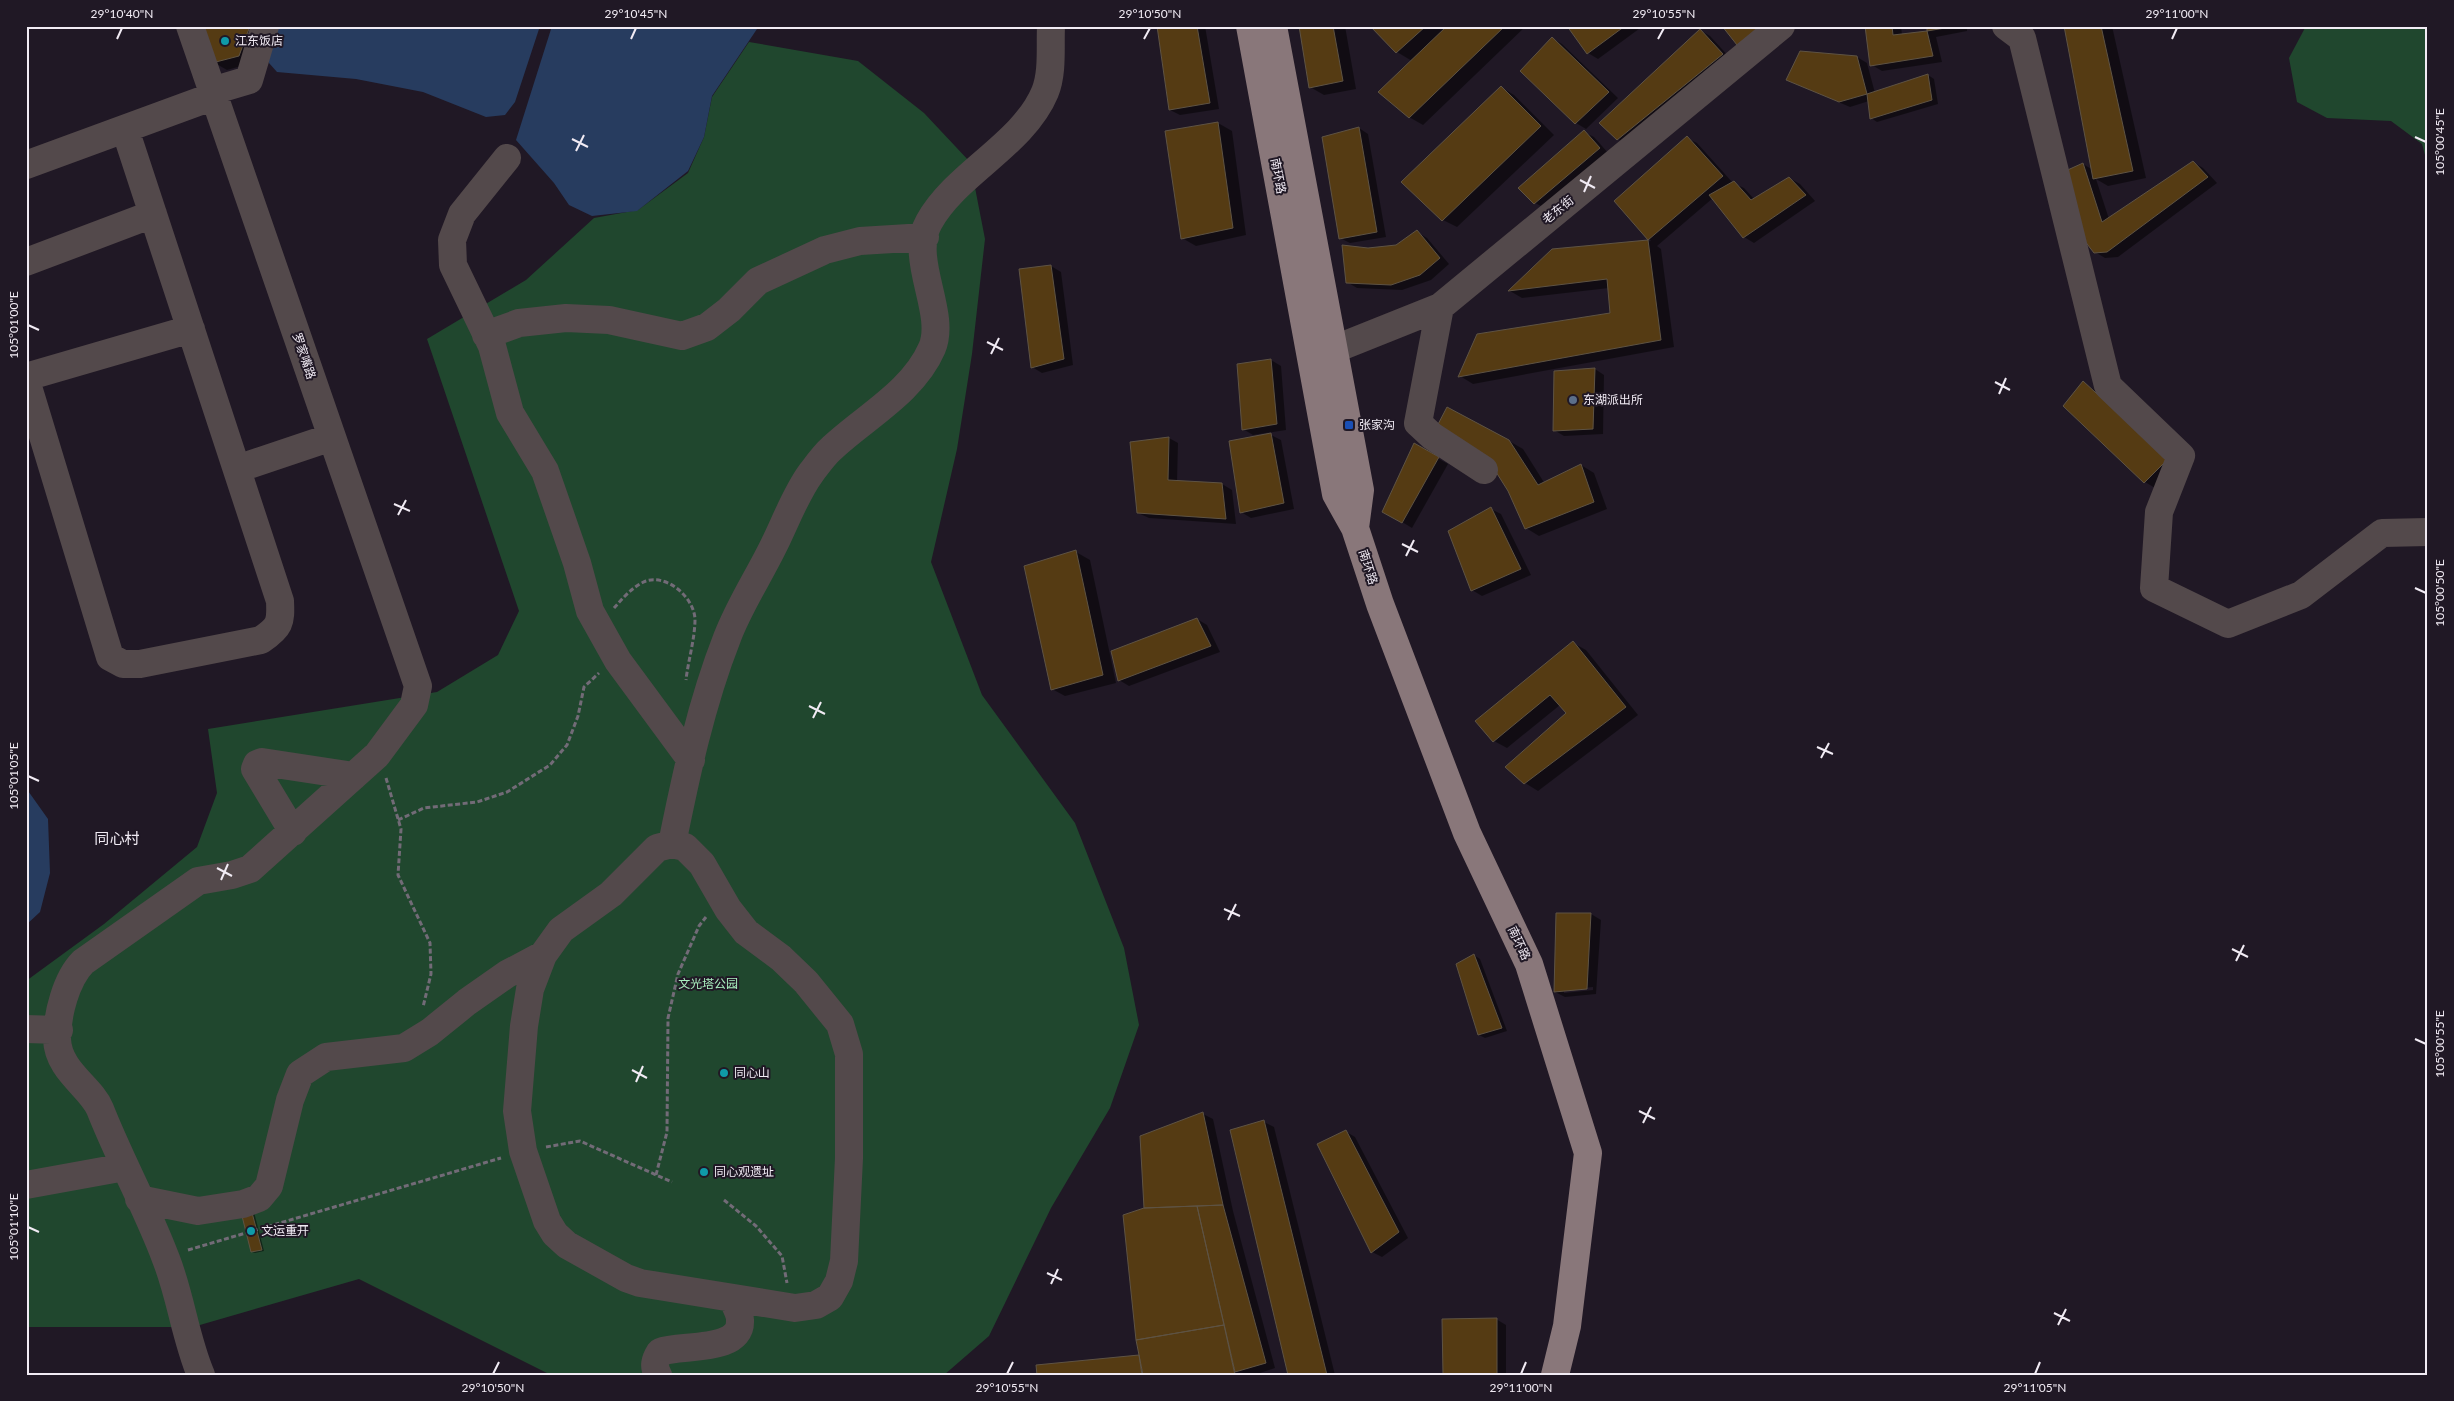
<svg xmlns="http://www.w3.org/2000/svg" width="2454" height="1401" viewBox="0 0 2454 1401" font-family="Lato,'Noto Sans SC',sans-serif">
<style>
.green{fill:#20472e}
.water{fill:#273c5f}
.shadow{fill:#0007;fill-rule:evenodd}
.building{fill:#553b13;stroke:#5e5344}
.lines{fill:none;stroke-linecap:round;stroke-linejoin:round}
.path{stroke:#726b77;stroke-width:3;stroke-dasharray:5 2.5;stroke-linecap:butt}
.minor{stroke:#53494b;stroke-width:28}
.major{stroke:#89777a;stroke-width:28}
.ticks{fill:none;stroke:#f1ebf4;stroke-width:2}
.culture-dot{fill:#0f9aa8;stroke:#201825;stroke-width:2}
.service-dot{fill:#5c6f8a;stroke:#201825;stroke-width:2}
.transit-dot{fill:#1a4fb4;stroke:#201825;stroke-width:2}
.labels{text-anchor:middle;stroke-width:4;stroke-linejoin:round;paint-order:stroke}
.poi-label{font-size:12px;fill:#f1ebf4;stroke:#201825;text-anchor:start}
.street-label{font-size:12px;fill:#f1ebf4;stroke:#201825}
.park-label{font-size:12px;fill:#aaf0c0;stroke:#201825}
.quarter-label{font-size:15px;fill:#f1ebf4;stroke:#201825}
.neatline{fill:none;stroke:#f1ebf4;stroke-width:2}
.ticks-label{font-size:12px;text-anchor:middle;fill:#f1ebf4}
</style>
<rect width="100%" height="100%" fill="#201825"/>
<!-- green -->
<path class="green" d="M2306 26H2428V166L2422 144 2391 121 2327 118 2297 102 2289 58Z
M749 42 858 61 924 113 970 162 985 239 972 354 957 449 931 562 982 695 1075 823 1124 948 1139 1025 1110 1108 1051 1208 989 1336 944 1375H551L359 1279 193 1327H26V981L104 924 197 847 217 793 208 729 437 692 498 655 519 611 427 339 526 280 594 218 638 210 688 173 704 137 712 97Z"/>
<!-- water -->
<path class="water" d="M277 26H540L515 102 505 115 486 117 423 92 356 79 277 72 269 63V49Z
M552 26H759L712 96 704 137 688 171 637 211 592 216 569 205 554 183 516 140Z
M26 788 48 819 50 873 40 912 26 925Z"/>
<!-- shadow -->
<path class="shadow" d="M201 26H266L252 63 227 70 213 62Z
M1158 26H1205L1219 109 1180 115 1170 110Z
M1300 26H1345L1356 89 1324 95 1310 87Z
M1371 26H1526L1423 125 1409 117 1412 61 1397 52Z
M1568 26H1643L1598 59 1588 53Z
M1866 26H1901L1902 35 1928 32V26H1967V31L1936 37 1942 62 1882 71 1872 65Z
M2065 26H2112L2146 178 2108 186 2096 179 2109 219 2193 162 2203 168 2217 183 2118 257 2105 258 2095 252 2083 164 2093 170Z
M1700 30 1710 36 1732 60 1628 145 1618 139Z
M1552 38 1562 44 1618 98 1586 129 1576 123Z
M1857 57 1867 63 1875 93 1928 75 1934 79 1938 104 1877 122 1871 118 1869 101 1850 107 1787 80Z
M1501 87 1514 95 1554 135 1457 227 1443 220Z
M1218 123 1232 131 1246 235 1196 246 1182 238 1167 132Z
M1359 128 1368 134 1386 237 1350 243 1340 238Z
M1584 132 1594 137 1609 154 1545 208 1535 203Z
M1687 138 1697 143 1733 183 1744 188 1754 199 1789 178 1800 184 1815 201 1754 243 1744 237 1713 198 1657 246 1661 249 1674 347 1473 384 1460 376 1612 314 1609 288 1522 298 1510 291 1553 250 1651 241 1615 201Z
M1417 232 1427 238 1449 264 1431 280 1402 290 1357 288 1347 282 1368 249 1396 247Z
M1051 266 1061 272 1073 365 1042 373 1032 367Z
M1271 360 1281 366 1286 430 1253 435 1243 429Z
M1595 369 1604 375 1603 434 1564 436 1554 430Z
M2083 383 2093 389 2177 465 2155 488 2145 482 2065 406Z
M1271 435 1281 440 1294 509 1251 518 1241 512Z
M1169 438 1178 443 1177 482 1222 484 1232 490 1236 524 1149 518 1138 513Z
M1509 441 1523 449 1545 484 1581 465 1594 473 1607 509 1539 536 1526 528Z
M1414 445 1448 464 1412 528 1384 511Z
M1491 509 1501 514 1531 575 1482 596 1472 590Z
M1076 552 1090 560 1116 683 1065 696 1052 689Z
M1197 619 1207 625 1220 652 1129 686 1119 680Z
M1573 643 1586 650 1638 715 1538 791 1525 783 1568 713 1560 705 1507 748 1494 741Z
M1591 914 1601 920 1596 994 1565 997 1555 992ZM1593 987V990L1564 993V990Z
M1474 955 1480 959 1507 1031 1485 1038 1479 1035Z
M1203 1114 1213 1119 1233 1211 1275 1368 1254 1375H1038L1037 1366 1140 1356 1145 1209 1141 1137Z
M1264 1122 1274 1127 1335 1375H1289Z
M1345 1131 1355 1137 1408 1238 1382 1257 1372 1252Z
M254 1212 264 1251 255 1253 252 1252 242 1213Z
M1496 1319 1506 1325V1375H1444Z"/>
<!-- building -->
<path class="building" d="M200 26H250L239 56 212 63Z
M1157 26H1197L1210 103 1169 110Z
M1299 26H1333L1343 81 1309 88Z
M1370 26H1426L1396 53Z
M1447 26H1505L1409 118 1378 92Z
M1567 26H1625L1587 54Z
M1722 26H1761L1737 45Z
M1865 26H1892L1893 35 1927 31 1933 56 1870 66Z
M1927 26H1957L1927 31Z
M2064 26H2101L2133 171 2093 179Z
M1700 29 1723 54 1617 140 1599 123Z
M1552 37 1609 92 1575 124 1520 71Z
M1800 51 1857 56 1867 94 1839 102 1786 80Z
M1928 74 1932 100 1870 119 1867 94Z
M1501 86 1541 126 1442 221 1401 182Z
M1218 122 1233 228 1181 239 1165 131Z
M1359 127 1377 232 1339 239 1322 137Z
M1584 130 1600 148 1534 204 1518 188Z
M1687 136 1723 176 1648 240 1614 201Z
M2193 161 2208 177 2107 252 2094 253 2084 240 2061 173 2083 163 2102 222Z
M1789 177 1806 195 1743 238 1709 195 1734 181 1751 200Z
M1417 230 1440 258 1420 275 1391 285 1346 283 1342 245 1368 248 1396 245Z
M1648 240 1661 340 1458 377 1477 334 1610 313 1607 279 1508 291 1552 249Z
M1051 265 1064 359 1031 368 1019 269Z
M1271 359 1277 424 1242 430 1237 364Z
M1595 368 1593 429 1553 431 1554 371Z
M2083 381 2168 459 2144 483 2063 406Z
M1447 407 1509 440 1538 485 1581 464 1594 502 1525 529 1508 491 1491 464 1434 432Z
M1271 433 1284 503 1240 513 1229 441Z
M1169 437 1168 480 1222 483 1226 519 1137 513 1130 442Z
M1414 443 1439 457 1402 523 1382 512Z
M1491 507 1521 569 1471 591 1448 531Z
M1076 550 1103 675 1051 690 1024 566Z
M1197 618 1211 646 1118 681 1111 651Z
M1573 641 1626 707 1524 784 1505 767 1566 713 1550 695 1493 742 1475 721Z
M1556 913H1591L1587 989 1554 992Z
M1474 954 1502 1028 1478 1035 1456 964Z
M1203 1112 1223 1205 1144 1208 1140 1136Z
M1264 1120 1327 1375H1288L1230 1130Z
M1346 1130 1399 1232 1371 1253 1317 1144Z
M1223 1205 1266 1363 1235 1372 1197 1206Z
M1197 1206 1224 1325 1136 1340 1123 1215 1144 1208Z
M251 1209 262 1250 251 1252 241 1212Z
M1497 1318V1375H1443L1442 1319Z
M1224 1325 1235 1375H1143L1136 1340Z
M1139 1355 1142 1375H1037L1036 1365Z"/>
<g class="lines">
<!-- path -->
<path class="path" d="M614 608C623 598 633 586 646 581 668 574 694 598 695 619 695 639 688 661 686 680
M386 778 401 829 398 875 430 943 431 974 423 1007
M398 820 424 808 477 802 507 792 550 765 567 745 578 716 584 687 599 673
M546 1147 580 1141 672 1182
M656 1175 667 1132 668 1018 678 974 699 926 706 917
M724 1200 756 1226 782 1256 787 1283
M188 1250 501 1158"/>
<!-- minor -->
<path class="minor" d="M190 26 418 686 414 705 377 755 250 869 232 875 198 881 83 962C66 979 57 1015 57 1039 58 1071 91 1087 100 1109 120 1160 147 1208 166 1259 181 1297 185 1337 201 1375
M2006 26 2022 38 2108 386 2181 456 2159 512 2154 588 2228 624 2301 595 2382 533 2428 532
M212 91 249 80 265 26
M507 158 462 214 452 240 453 265 492 346 510 413 545 471 577 563 590 611 618 661 691 760
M26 165 214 96
M26 262 153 214
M1440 307 1418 423 1432 436 1484 470
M486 335 519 323 566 318 609 320 682 336 707 327 729 310 758 281 825 250 860 241 925 237
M1312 352 1335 349 1440 307 1781 26
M26 377 191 329
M26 380 110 657 123 664H140L261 640C280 627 281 623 280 601L125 129
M237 469 332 437
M293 832 255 769 257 764 262 762 354 776
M672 844 685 847 702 864 728 909 746 932 781 958 806 982 840 1024 849 1054V1158L844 1261 839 1281 830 1297 816 1305 795 1308 640 1283 626 1278 567 1245 555 1234 547 1221 523 1151 517 1111 524 1026 530 989 543 955 561 930 611 894 657 848Z
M672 844C686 775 701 704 727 638 739 606 759 576 774 545 785 523 796 493 811 473 817 465 824 455 832 448 865 417 913 392 932 348 947 312 908 259 929 222 956 173 1023 145 1045 92 1053 72 1050 47 1051 26
M26 1029 59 1030
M26 1185 125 1167
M139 1199 198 1211 243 1204 259 1198 269 1186 290 1100 300 1074 326 1057 404 1048 430 1032 467 1002 507 974 543 955
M658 1375C653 1366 655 1360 660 1352 681 1344 742 1353 740 1320 740 1313 735 1305 732 1298"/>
<!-- major -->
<path class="major" d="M1250 26 1336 494 1355 528 1380 604 1467 833 1529 964 1588 1153 1567 1326 1555 1375
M1273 26 1360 490 1355 528"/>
</g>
<!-- ticks -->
<path class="ticks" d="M117 39 122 28M631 39 636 28M1144 39 1150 28M1658 39 1664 28M2172 39 2177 28M2415 137 2426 142M572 139 588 147M576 151 584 135M1580 180 1595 188M1584 192 1591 176M28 325 39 330M987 342 1003 350M991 354 999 338M1995 382 2010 390M1999 394 2006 378M394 504 410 511M398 515 406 500M1402 544 1418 552M1406 556 1414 540M2415 588 2426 593M809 706 825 714M813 718 821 702M1817 747 1833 754M1821 758 1829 743M28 776 39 781M217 868 232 876M221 880 228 864M1224 909 1240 916M1228 920 1236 904M2232 949 2248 957M2236 961 2244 945M2415 1039 2426 1044M632 1070 647 1078M636 1082 643 1066M1639 1111 1655 1119M1643 1123 1651 1107M28 1227 39 1232M1047 1273 1062 1280M1051 1284 1058 1269M2054 1313 2070 1321M2058 1325 2066 1309M493 1374 499 1362M1007 1374 1013 1362M1521 1374 1526 1362M2035 1374 2040 1362"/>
<!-- markers -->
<g class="culture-dot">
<circle cx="225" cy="41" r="5"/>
<circle cx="724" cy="1073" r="5"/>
<circle cx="704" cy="1172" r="5"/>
<circle cx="251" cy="1231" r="5"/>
</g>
<circle class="service-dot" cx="1573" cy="400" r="5"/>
<rect class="transit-dot" x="1344" y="420" width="10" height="10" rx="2.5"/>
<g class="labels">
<!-- poi labels -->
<g class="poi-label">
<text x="235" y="45">江东饭店</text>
<text x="1583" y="404">东湖派出所</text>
<text x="1359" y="429">张家沟</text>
<text x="734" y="1077">同心山</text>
<text x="714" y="1176">同心观遗址</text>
<text x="261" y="1235">文运重开</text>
</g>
<!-- street labels -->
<g class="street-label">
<text transform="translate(1278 176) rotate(79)" y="4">南环路</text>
<text transform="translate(1558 210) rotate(-39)" y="4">老东街</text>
<text transform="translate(304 356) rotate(71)" y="4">罗家嘴路</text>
<text transform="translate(1368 567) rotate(72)" y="4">南环路</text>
<text transform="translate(1519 943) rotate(65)" y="4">南环路</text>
</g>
<!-- park labels -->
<g class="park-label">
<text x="708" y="988">文光塔公园</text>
</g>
<!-- quarter labels -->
<g class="quarter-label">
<text x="117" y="844">同心村</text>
</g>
</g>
<!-- border -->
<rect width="2454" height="1401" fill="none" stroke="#201825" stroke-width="55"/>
<rect x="28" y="28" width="2398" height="1346" class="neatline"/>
<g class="ticks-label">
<text x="122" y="18">29°10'40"N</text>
<text x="636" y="18">29°10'45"N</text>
<text x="1150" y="18">29°10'50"N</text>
<text x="1664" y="18">29°10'55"N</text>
<text x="2177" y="18">29°11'00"N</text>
<text transform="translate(2440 142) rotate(-90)" y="4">105°00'45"E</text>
<text transform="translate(14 325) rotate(-90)" y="4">105°01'00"E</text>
<text transform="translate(2440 593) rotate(-90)" y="4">105°00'50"E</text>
<text transform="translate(14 776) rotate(-90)" y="4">105°01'05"E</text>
<text transform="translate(2440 1044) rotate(-90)" y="4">105°00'55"E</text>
<text transform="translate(14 1227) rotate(-90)" y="4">105°01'10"E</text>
<text x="493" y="1392">29°10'50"N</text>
<text x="1007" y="1392">29°10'55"N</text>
<text x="1521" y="1392">29°11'00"N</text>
<text x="2035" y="1392">29°11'05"N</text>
</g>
</svg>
